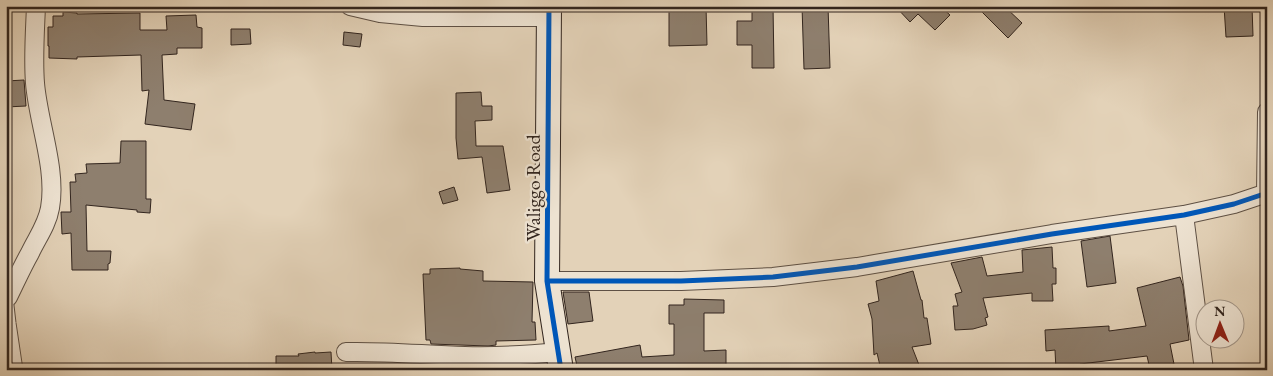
<svg xmlns="http://www.w3.org/2000/svg" width="1273" height="376" viewBox="0 0 1273 376" font-family="'EB Garamond',serif">
<style>
.building{fill:#8e7f6e;stroke:#32251e}
.lines{fill:none;stroke-linecap:round;stroke-linejoin:round}
.lane-casing{stroke:#5e5044;stroke-width:11}
.street-casing{stroke:#5e5044;stroke-width:20}
.secondary-casing{stroke:#32251e;stroke-width:26}
.lane{stroke:#ede2d1;stroke-width:9}
.street{stroke:#ede2d1;stroke-width:18}
.secondary{stroke:#ede2d1;stroke-width:24}
.cycleway-casing{stroke:#ede2d1;stroke-width:8}
.cycleway{stroke:#0057b8;stroke-width:5}
.labels{text-anchor:middle;stroke-width:4.5;stroke-linejoin:round;paint-order:stroke}
.street-label{font-size:20px;fill:#32251e;stroke:#ede2d1}
</style>
<rect width="100%" height="100%" fill="#e3d2b8"/>
<filter id="stains"><feTurbulence type="fractalNoise" baseFrequency=".004" numOctaves="4"/><feColorMatrix values="0 0 0 0 .2 0 0 0 0 .09 0 0 0 0 .02 0 0 0 .5 -.17"/></filter>
<radialGradient id="worn" r=".72"><stop offset=".6" stop-color="#630" stop-opacity="0"/><stop offset="1" stop-color="#630" stop-opacity=".3"/></radialGradient>
<!-- building -->
<path class="building" d="M669 6H706L707 45 669 46Z
M752 6H773L774 68H752V45H737V21H752Z
M802 6H828L830 68 804 69Z
M895 6H940L950 15 935 30 918 14 910 22Z
M976 6H1004L1022 23 1008 38Z
M1224 6H1252L1253 36 1226 37Z
M63 12 77 13V14L140 13V30H167L166 16 196 15 197 27 202 28V48H177V54L162 55 164 100 195 104 191 130 145 124 149 90 142 91 141 55 77 57V59L49 58V46H48V27H53V16H63Z
M231 29H250L251 44 231 45Z
M344 32 362 34 360 47 343 45Z
M24 80 26 106 6 107V81Z
M481 92 482 106H492V120L475 121 476 146H503L510 190 487 193 482 157 458 159 456 138V93Z
M121 141H146V199H151L150 213 137 212V210L86 205 87 251H111L110 263 108 264V270H72L71 233 62 234 61 212H71L70 182H76L75 174 87 173 86 164 120 163Z
M454 187 458 200 443 204 439 192Z
M1110 236 1116 283 1087 287 1081 241Z
M1052 247 1053 268H1056V284H1052L1053 301H1032V293L983 298 988 317 985 318 987 325 973 329 955 330 953 306H958L955 294 962 292 951 263 982 257 987 276 1023 272 1022 250Z
M460 268V269L483 271V281L533 282 532 322H535L536 340 496 341V345L488 346 431 344 430 340H426L423 274H430V269Z
M913 271 921 300H922L924 318H927L931 344 912 347 921 370H881L877 353 874 355 872 319 868 304 879 301 876 281Z
M1180 277 1183 286 1189 340 1170 344 1174 364 1150 369 1147 356 1080 364 1081 370H1056L1055 350 1046 351 1045 330 1109 326V331L1146 326 1137 288Z
M563 292H589L593 321 568 324Z
M684 299 724 300V313H704V351L726 350V370H578L575 357 640 345 642 357 674 355V324H669V305H684Z
M315 352V353L331 352 332 370H276V356H299L298 354Z
M431 365 497 367V370H431Z"/>
<g class="lines">
<!-- lane casing -->
<g class="lane-casing">
<path id="lane" d="M8 297 11 323 18 370"/>
</g>
<!-- street casing -->
<g class="street-casing">
<path id="street" d="M350 6 380 13 423 17H549
M1266 194 1267 112
M1184 215 1204 370
M547 281H681L773 277 857 267 1052 234 1184 215 1234 204 1267 193
M6 298 8 297C15 283 22 267 30 253 37 238 47 225 50 208 57 169 38 122 35 83 33 58 35 31 36 6
M346 352C386 351 426 355 465 356 496 357 527 355 558 352"/>
</g>
<!-- secondary casing -->
<g class="secondary-casing">
<path id="secondary" d="M549 6 547 281 561 370"/>
</g>
<!-- lane -->
<use href="#lane" class="lane"/>
<!-- street -->
<use href="#street" class="street"/>
<!-- secondary -->
<use href="#secondary" class="secondary"/>
<!-- cycleway casing -->
<g class="cycleway-casing">
<path id="cycleway" d="M549 6 547 281 561 370
M547 281H681L773 277 857 267 1052 234 1184 215 1234 204 1267 193"/>
</g>
<!-- cycleway -->
<use href="#cycleway" class="cycleway"/>
</g>
<g class="labels">
<!-- street labels -->
<g class="street-label">
<text transform="translate(533 188) rotate(-90)" y="7">Waliggo Road</text>
</g>
</g>
<!-- margin -->
<rect width="1273" height="376" fill="none" stroke="#e3d2b8" stroke-width="25"/>
<rect x="8" y="8" width="1258" height="361" fill="none" stroke="#32251e" stroke-width="2.5"/>
<rect x="12" y="12" width="1248" height="351" fill="none" stroke="#32251e"/>
<!-- north arrow -->
<g transform="translate(1220 324) rotate(359)"><circle r="24" fill="#ede2d1" stroke="#a29689"/>
<path d="M0-4L9 19L0 12L-9 19Z" fill="#8f2418"/>
<text y="-8" font-size="14" font-weight="bold" text-anchor="middle" fill="#32251e">N</text>
</g>
<rect width="100%" height="100%" filter="url(#stains)"/>
<rect width="100%" height="100%" fill="url(#worn)"/>
</svg>
